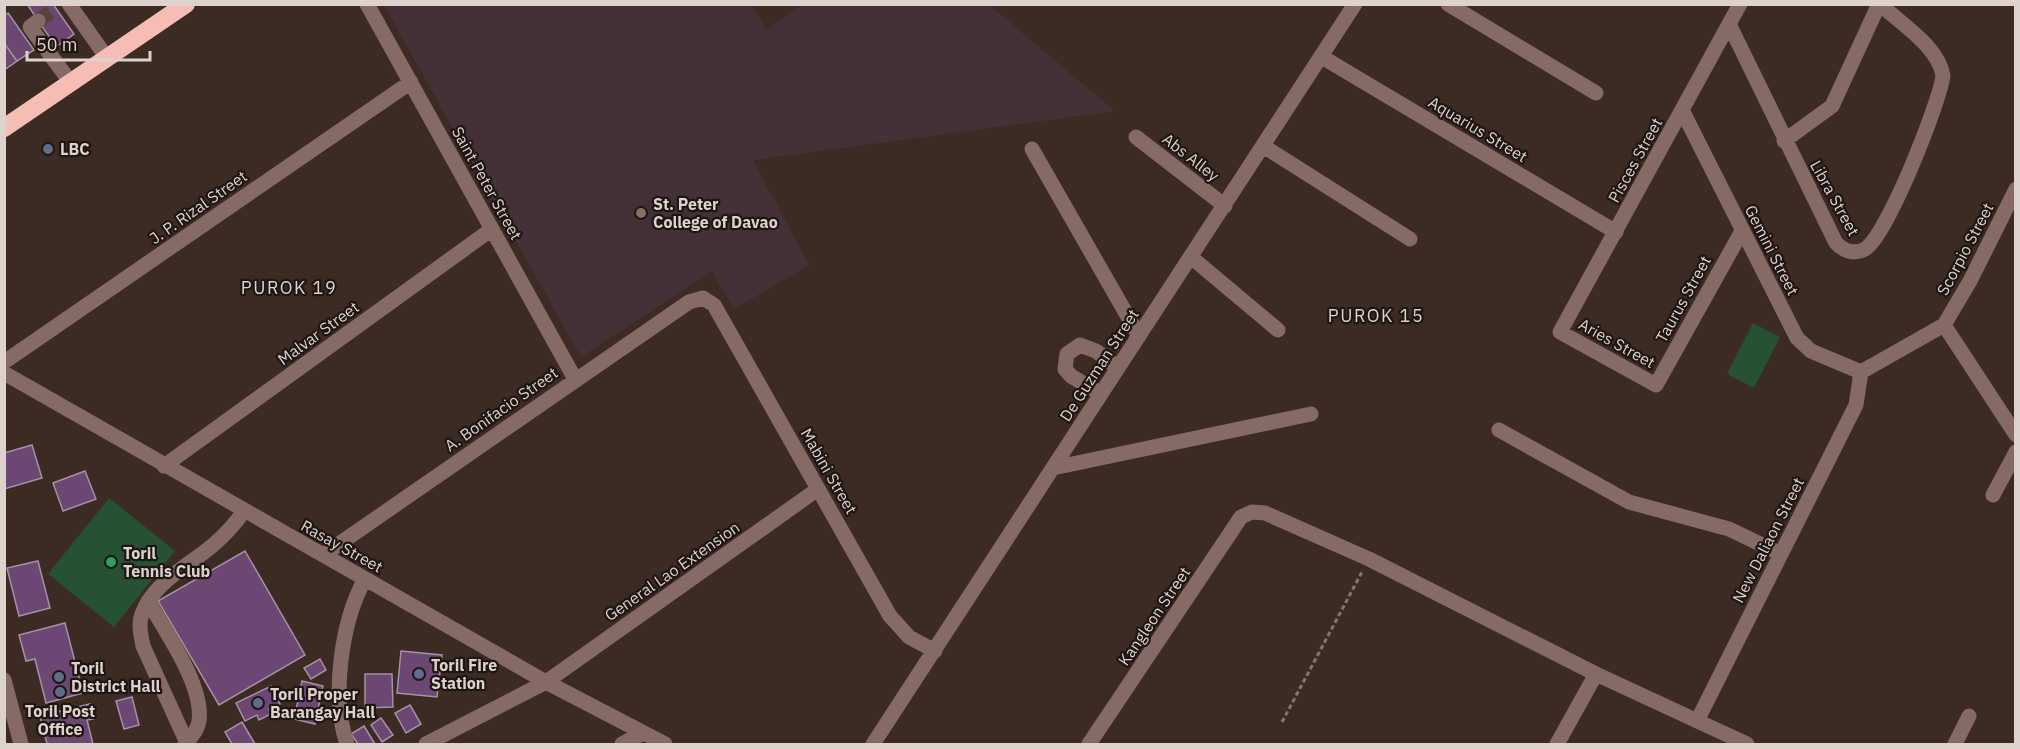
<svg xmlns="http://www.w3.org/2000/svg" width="2020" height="749" viewBox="0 0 2020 749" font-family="'IBM Plex Sans',sans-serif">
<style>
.education{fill:#443138}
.green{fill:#265133}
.building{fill:#6d4774;stroke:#a293a4;stroke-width:1.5}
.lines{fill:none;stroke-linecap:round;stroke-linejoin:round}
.minor-tunnel{stroke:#54443c;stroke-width:15;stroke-dasharray:15 8;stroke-linecap:butt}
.path{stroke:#84766e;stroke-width:3;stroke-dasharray:4.5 3;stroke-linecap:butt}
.minor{stroke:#866a65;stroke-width:15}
.highway{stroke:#f6bdb4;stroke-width:18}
.service-dot{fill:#5c6f8a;stroke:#1d1612;stroke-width:2}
.education-dot{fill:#8d6e63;stroke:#1d1612;stroke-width:2}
.leisure-dot{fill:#2e9e5b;stroke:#1d1612;stroke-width:2}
.labels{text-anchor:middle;stroke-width:4.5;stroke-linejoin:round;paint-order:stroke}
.street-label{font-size:16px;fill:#ded2cd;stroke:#1d1612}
.poi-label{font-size:16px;font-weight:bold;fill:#ded2cd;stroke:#1d1612;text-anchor:start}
.neighbourhood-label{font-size:18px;letter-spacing:1.5px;fill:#ded2cd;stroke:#1d1612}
</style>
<rect width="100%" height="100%" fill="#3c2b22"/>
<!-- education -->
<path class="education" d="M384 5H752L766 30 803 5H989L1115 111 753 160 809 265 734 309 712 271 581 357Z"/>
<!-- green -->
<path class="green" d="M1753 323 1780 337 1754 388 1727 374Z
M109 498 175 551 114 627 48 574Z"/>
<!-- building -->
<path class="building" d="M27 4H53L74 34 56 47Z
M8 13 34 50 17 61 4 43V16Z
M4 43 17 61 4 70Z
M32 445 42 478 4 489V453Z
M85 471 96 499 63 511 53 483Z
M245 551 305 655 219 705 158 601Z
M38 561 50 608 19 616 7 568Z
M65 623 83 693 46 703 35 659 26 661 19 635Z
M401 651 442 655 437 697 397 693Z
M320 659 326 670 311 679 304 668Z
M365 674H392L393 707 365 708Z
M302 681 323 686 315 724 294 719Z
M271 686 280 704 269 709 271 714 259 720 257 715 245 721 236 703Z
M132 697 139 725 124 729 116 701Z
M90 704 94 719 87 720 93 744H47L40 716Z
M410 705 421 724 406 733 395 713Z
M381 718 393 735 382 742 371 725Z
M242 722 255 744H232L225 732Z
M364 726 375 744H358L351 734Z"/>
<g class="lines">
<!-- minor-tunnel -->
<path class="minor-tunnel" d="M38 21 56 8"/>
<!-- path -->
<path class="path" d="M1282 722 1362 572"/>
<!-- minor -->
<path class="minor" d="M69 4 107 58
M367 4 575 379
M1448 4 1596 93
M1740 4 1560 332 1656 385 1742 231
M38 21 30 27 71 83
M1730 26 1836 243C1844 251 1854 255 1865 249 1887 236 1939 104 1943 76 1939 47 1901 24 1880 4
M1322 57 1616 232
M1683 112 1797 338 1811 351 1861 372
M1136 137 1225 206
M1784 141 1832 106 1879 4
M1263 146 1410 239
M1032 149 1139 336
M1191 257 1278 330
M1944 325 2016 435
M4 362 411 82
M1861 372 1944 325 1970 281 2016 189
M4 373 546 682 665 744
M1101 394 1071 376 1065 369 1067 354 1080 345 1096 351 1118 368
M1499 430 1629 502 1729 529 1781 554
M164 466 492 229
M1053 468 1311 414
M1993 495 2016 452
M323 555 689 302 703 298 714 305 890 616 909 637 935 651
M148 601C165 631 204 686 199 721 198 730 191 738 185 744
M4 680 21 744
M1697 721 1856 405 1861 372
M187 743 143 646C141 635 138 624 142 614 154 582 188 566 212 546 225 535 235 524 244 511
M347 744C331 698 341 622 365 579
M426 744 546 682 818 489
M622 744 643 733
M873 744 1355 4
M1089 744 1241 517 1252 512 1265 513 1369 559 1596 674 1747 744
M1557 744 1596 674
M1955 744 1969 716"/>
<!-- highway -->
<path class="highway" d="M4 128 186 4"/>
</g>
<!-- markers -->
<g class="service-dot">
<circle cx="48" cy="149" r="6"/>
<circle cx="419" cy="674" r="6"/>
<circle cx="59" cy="677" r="6"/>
<circle cx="60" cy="692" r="6"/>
<circle cx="258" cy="703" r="6"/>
</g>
<circle class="education-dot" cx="641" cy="213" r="6"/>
<circle class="leisure-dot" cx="111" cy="562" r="6"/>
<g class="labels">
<!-- street labels -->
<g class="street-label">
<text transform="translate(1478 129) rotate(31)" y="6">Aquarius Street</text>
<text transform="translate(1191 157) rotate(38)" y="6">Abs Alley</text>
<text transform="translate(1635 160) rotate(-61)" y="6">Pisces Street</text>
<text transform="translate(487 183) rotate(61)" y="6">Saint Peter Street</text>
<text transform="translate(1835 198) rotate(61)" y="6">Libra Street</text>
<text transform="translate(198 207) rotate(-35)" y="6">J. P. Rizal Street</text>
<text transform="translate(1965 249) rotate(-62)" y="6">Scorpio Street</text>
<text transform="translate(1772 250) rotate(63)" y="6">Gemini Street</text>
<text transform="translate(1683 299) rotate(-61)" y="6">Taurus Street</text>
<text transform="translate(318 333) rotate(-36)" y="6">Malvar Street</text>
<text transform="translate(1617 343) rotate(29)" y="6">Aries Street</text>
<text transform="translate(1099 365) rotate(-57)" y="6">De Guzman Street</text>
<text transform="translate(501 409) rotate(-35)" y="6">A. Bonifacio Street</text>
<text transform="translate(829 471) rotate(60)" y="6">Mabini Street</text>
<text transform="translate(1768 540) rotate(-63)" y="6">New Daliaon Street</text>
<text transform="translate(342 546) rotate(29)" y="6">Rasay Street</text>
<text transform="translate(672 571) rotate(-35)" y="6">General Lao Extension</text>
<text transform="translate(1154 616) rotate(-56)" y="6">Kangleon Street</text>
</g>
<!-- poi labels -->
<g class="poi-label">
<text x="60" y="155">LBC</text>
<text x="653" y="210">St. Peter<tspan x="653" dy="18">College of Davao</tspan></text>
<text x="123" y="559">Toril<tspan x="123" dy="18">Tennis Club</tspan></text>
<text x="431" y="671">Toril Fire<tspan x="431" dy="18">Station</tspan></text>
<text x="71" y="674">Toril<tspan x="71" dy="18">District Hall</tspan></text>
<text x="270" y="700">Toril Proper<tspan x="270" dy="18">Barangay Hall</tspan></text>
<text x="60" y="717" text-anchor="middle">Toril Post<tspan x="60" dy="18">Office</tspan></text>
</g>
<!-- neighbourhood labels -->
<g class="neighbourhood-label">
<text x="289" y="294">PUROK 19</text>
<text x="1376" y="322">PUROK 15</text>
</g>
</g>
<!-- border -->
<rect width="2020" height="749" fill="none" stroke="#ded2cd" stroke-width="12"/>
<!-- scale -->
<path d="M27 51v9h123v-9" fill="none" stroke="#ded2cd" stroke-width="3"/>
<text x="36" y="51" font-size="18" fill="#ded2cd" stroke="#1d1612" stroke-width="4.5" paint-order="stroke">50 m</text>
</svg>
